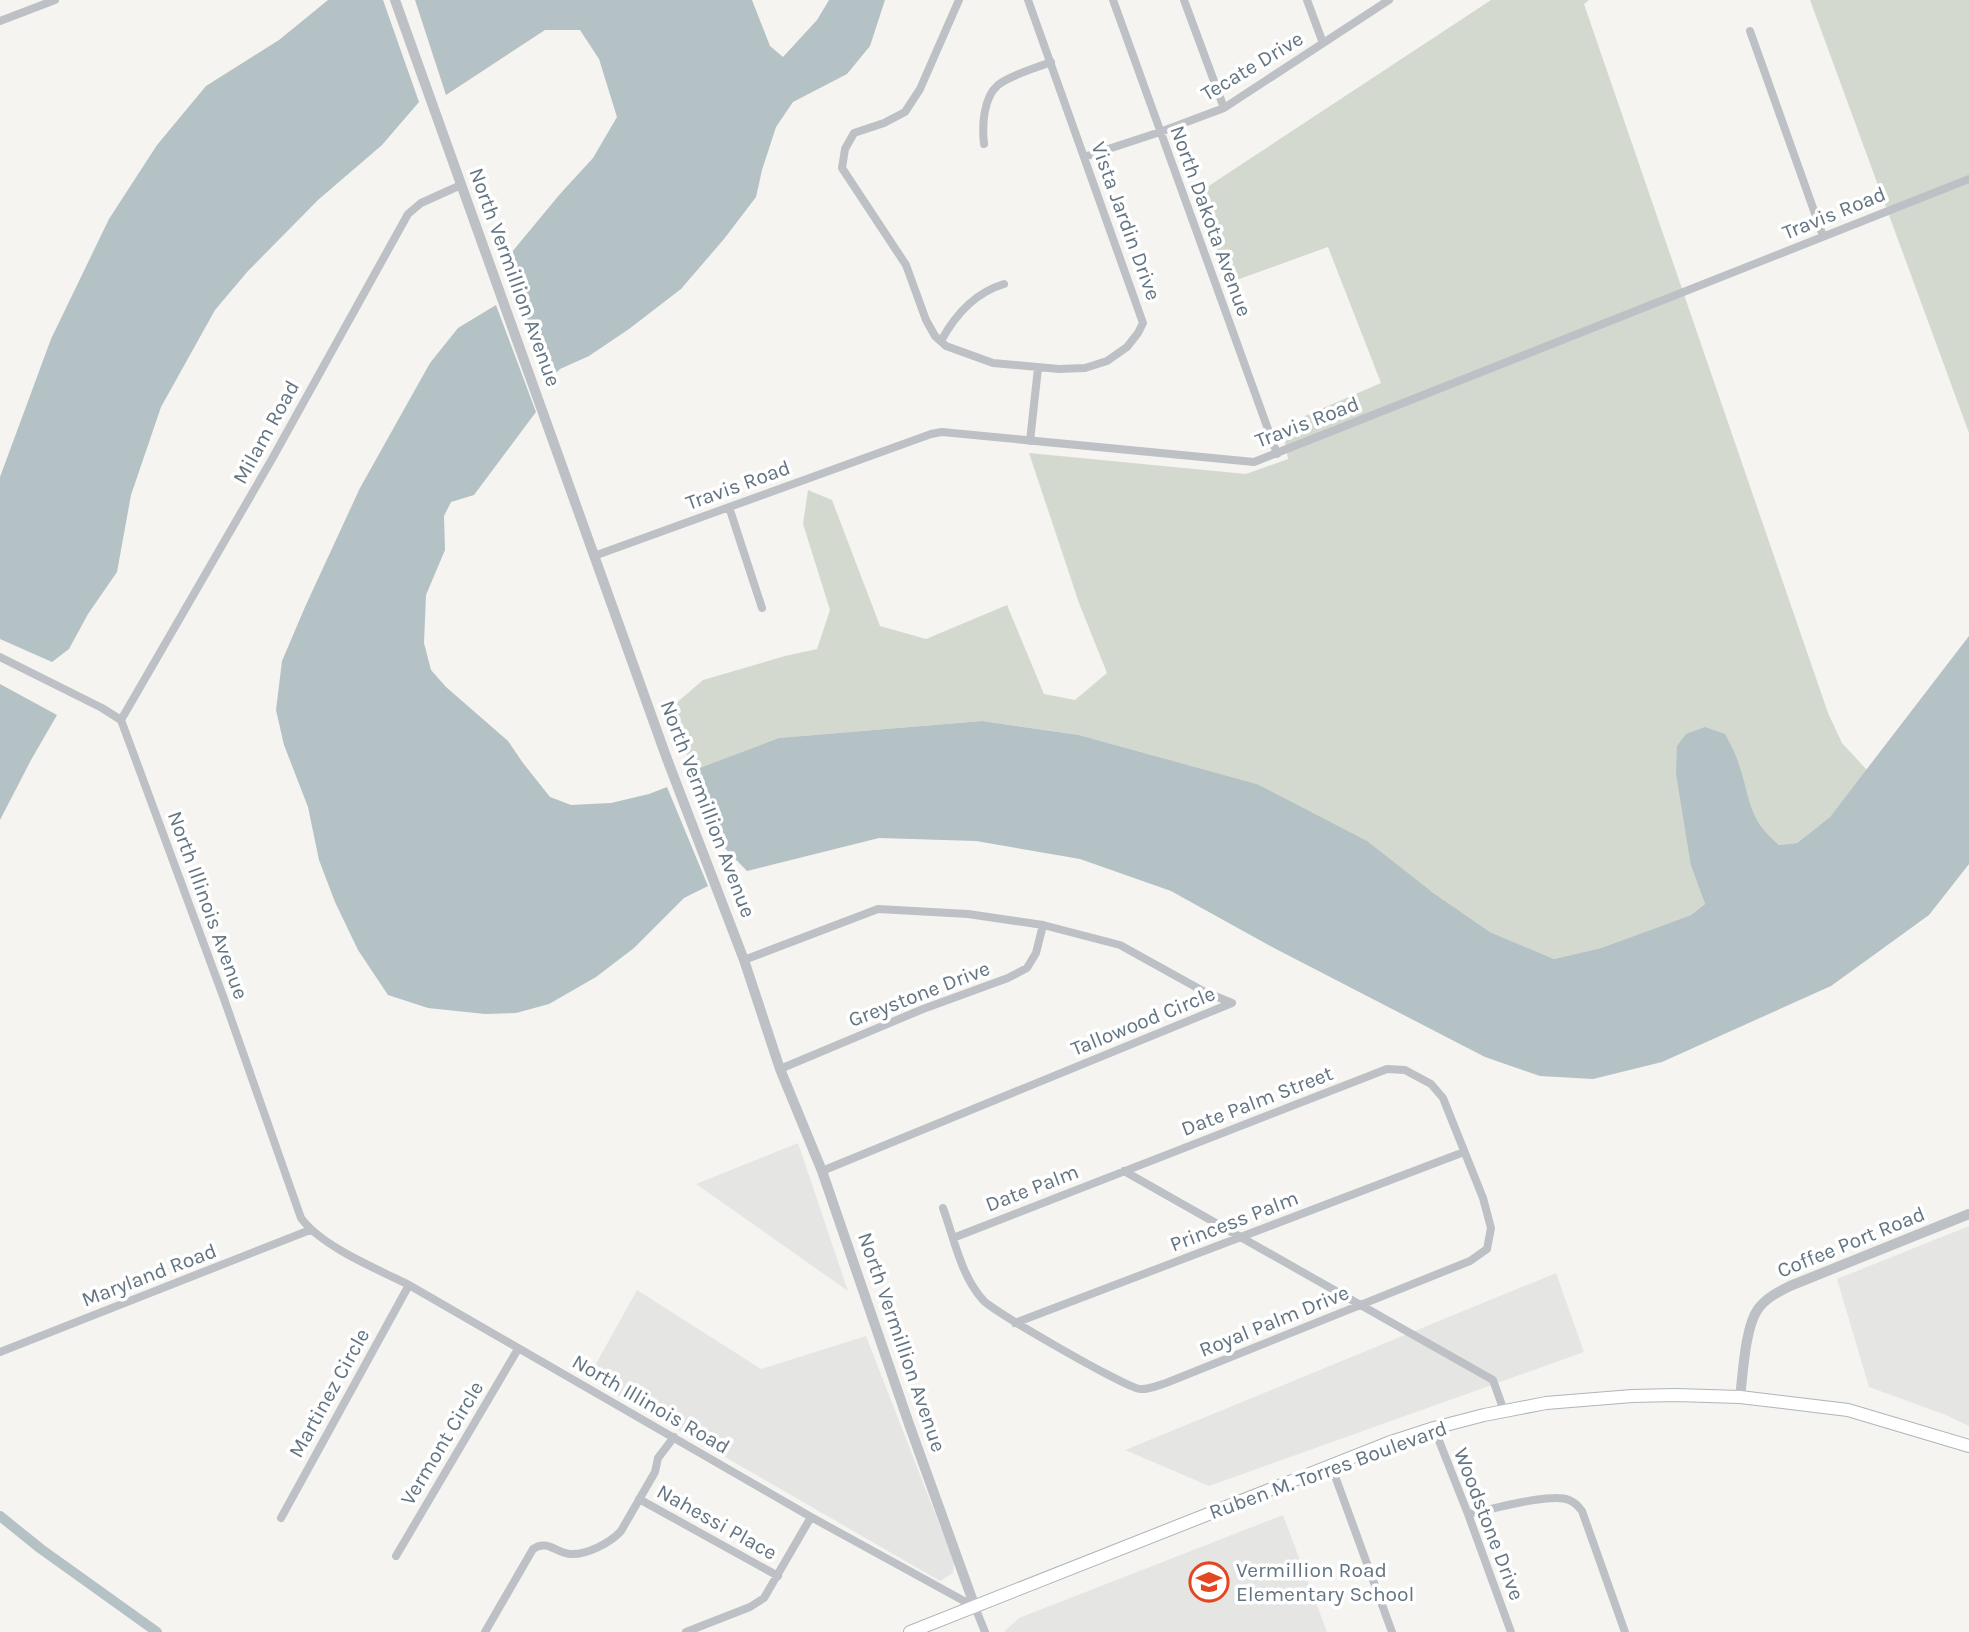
<svg xmlns="http://www.w3.org/2000/svg" width="1969" height="1632" viewBox="0 0 1969 1632" font-family="Karla,sans-serif">
<style>
.built{fill:#e5e6e4}
.green{fill:#d4d9d0}
.water{fill:#b4c1c5}
.lines{fill:none;stroke-linecap:round;stroke-linejoin:round}
.canal{stroke:#b4c1c5;stroke-width:10}
.secondary-casing{stroke:#afb5b9;stroke-width:14}
.minor{stroke:#bdc1c5;stroke-width:8}
.tertiary{stroke:#bdc1c5;stroke-width:10}
.secondary{stroke:#fff;stroke-width:12}
.labels{text-anchor:middle;stroke-width:7;stroke-linejoin:round;paint-order:stroke}
.street-label{font-size:21px;fill:#637582;stroke:#fff}
.poi-label{font-size:21px;fill:#637582;stroke:#fff;text-anchor:start}
</style>
<rect width="100%" height="100%" fill="#f5f4f0"/>
<!-- built -->
<path class="built" d="M798 1143 848 1291 696 1184Z
M1969 1226V1426L1946 1415 1869 1387 1837 1279Z
M1556 1273 1584 1352 1209 1486 1125 1450Z
M637 1290 761 1369 866 1336 954 1562 953 1573 940 1581 588 1378Z
M1283 1515 1327 1632H1004L1019 1618Z"/>
<!-- green -->
<path class="green" d="M1491 0H1589L1584 4 1828 713 1842 743 1867 770 1830 817 1797 843 1779 845C1762 830 1755 819 1747 797L1691 866 1705 904 1691 915 1601 948 1554 959 1490 932 1432 892 1257 784 1079 735 982 721 780 738 694 770 667 711 703 680 785 656 817 649 830 610 803 524 808 490 832 500 880 626 926 639 1007 605 1044 694 1075 700 1107 673 1079 603 1029 453 1246 474 1288 459 1282 426 1381 383 1328 247 1228 283 1198 193Z
M1810 0H1969V433Z"/>
<!-- water -->
<path class="water" d="M328 0H383L419 102 382 145 318 200 248 271 215 310 161 407 131 495 117 572 88 614 69 649 52 662 0 639V477L51 339 109 219 157 145 206 86 279 40Z
M415 0H752L770 46 783 57 817 20 829 0H885L870 46 847 74 793 102 776 127 762 170 756 197 724 239 681 289 629 329 589 356 560 369 548 381 507 258 560 194 593 158 617 117 599 59 580 30H545L446 95Z
M496 305 536 412 474 495 451 502 444 516 445 550 426 595 424 643 431 670 446 687 508 741 523 763 550 797 571 805 611 803 649 794 667 787 708 886 684 898 634 948 596 977 549 1004 516 1013 485 1014 428 1008 388 995 358 950 335 902 319 860 308 807 284 745 276 710 282 661 305 607 360 488 430 363 458 328Z
M1969 636V864L1929 915 1831 986 1662 1062 1593 1079 1540 1076 1485 1057 1274 948 1171 891 1080 859 976 841 879 838 747 871 715 838 698 794 694 770 779 738 982 721 1079 735 1257 784 1367 841 1432 892 1490 932 1554 959 1601 948 1691 915 1705 904 1691 866 1676 774 1677 746 1686 734 1705 727 1725 734C1729 742 1734 750 1737 759 1751 796 1745 816 1779 845L1797 843 1830 817Z
M0 684 57 715 31 760 0 820Z"/>
<g class="lines">
<!-- canal -->
<path class="canal" d="M0 1516 41 1549 157 1632"/>
<!-- secondary casing -->
<g class="secondary-casing">
<path id="secondary" d="M910 1632 1388 1443 1434 1428 1484 1415 1546 1403 1632 1396 1676 1395 1740 1397 1848 1410 1969 1446"/>
</g>
<!-- minor -->
<path class="minor" d="M959 0 920 89 905 112 884 123 854 133 845 149 842 168 906 265 926 320 935 336 946 346 993 363 1059 369 1085 368 1107 361 1127 347 1138 333 1143 323 1028 0
M1113 0 1277 454
M1184 0 1224 108
M1307 0 1323 43
M0 21 55 0
M1750 31 1823 236
M984 144C982 126 983 98 998 85 1010 75 1036 68 1051 62
M1084 157 1160 132 1224 108 1389 0
M941 341C955 315 974 293 1004 284
M1030 441 1038 368
M729 507 762 608
M594 556 931 434 942 432 1254 462 1969 179
M0 657 102 708 121 720 223 996 301 1218C321 1246 377 1269 409 1285L811 1517 975 1607 985 1632
M121 720 272 459 408 214 421 203 461 185
M744 960 878 909 968 914 1043 925 1120 945 1203 991 1232 1003 822 1171
M780 1069 923 1009 1008 978 1027 968 1036 953 1043 925
M1124 1171 1493 1380 1504 1411
M943 1208C954 1238 961 1276 983 1300 992 1311 1128 1389 1140 1389 1148 1390 1159 1385 1166 1383L1470 1261 1487 1249 1491 1228 1483 1198 1443 1098 1431 1084 1405 1070 1387 1069 953 1238
M1015 1323 1464 1152
M0 1352 310 1230
M1434 1428 1468 1514 1511 1632
M1331 1465 1392 1632
M639 1499 778 1576
M1468 1514C1490 1510 1551 1492 1569 1500 1575 1502 1578 1506 1582 1511L1625 1632
M281 1518 409 1285
M396 1556 518 1349
M485 1632 533 1549C547 1539 556 1553 570 1554 587 1555 610 1543 621 1531L655 1472 658 1458 674 1437
M686 1632 750 1607 764 1598 811 1517"/>
<!-- tertiary -->
<path class="tertiary" d="M395 0 667 759 744 960 780 1069 822 1171 909 1424 975 1607
M1740 1397C1743 1374 1745 1327 1758 1309 1766 1298 1778 1292 1790 1286L1969 1214"/>
<!-- secondary -->
<use href="#secondary" class="secondary"/>
</g>
<!-- icons -->
<defs>
<g id="school-ring" transform="scale(2.0125)"><circle r="9.5" fill="#fff" stroke="#e34722" stroke-width="1.5"/><path d="M0-5L7-2L0 1L-7-2ZM-4 1L0 2.5L4 1V4Q0 6-4 4Z" fill="#e34722"/></g>
</defs>
<g fill-rule="evenodd">
<use href="#school-ring" x="1209" y="1582"/>
</g>
<g class="labels">
<!-- street labels -->
<g class="street-label">
<text transform="translate(1252 66) rotate(-31)" y="7">Tecate Drive</text>
<text transform="translate(1834 213) rotate(-22)" y="7">Travis Road</text>
<text transform="translate(1126 221) rotate(70)" y="7">Vista Jardin Drive</text>
<text transform="translate(1211 221) rotate(70)" y="7">North Dakota Avenue</text>
<text transform="translate(515 277) rotate(70)" y="7">North Vermillion Avenue</text>
<text transform="translate(1307 422) rotate(-21)" y="7">Travis Road</text>
<text transform="translate(266 432) rotate(-61)" y="7">Milam Road</text>
<text transform="translate(738 485) rotate(-20)" y="7">Travis Road</text>
<text transform="translate(708 809) rotate(69)" y="7">North Vermillion Avenue</text>
<text transform="translate(208 905) rotate(70)" y="7">North Illinois Avenue</text>
<text transform="translate(919 994) rotate(-21)" y="7">Greystone Drive</text>
<text transform="translate(1143 1021) rotate(-22)" y="7">Tallowood Circle</text>
<text transform="translate(1257 1101) rotate(-21)" y="7">Date Palm Street</text>
<text transform="translate(1032 1188) rotate(-21)" y="7">Date Palm</text>
<text transform="translate(1234 1221) rotate(-21)" y="7">Princess Palm</text>
<text transform="translate(1851 1242) rotate(-22)" y="7">Coffee Port Road</text>
<text transform="translate(149 1275) rotate(-21)" y="7">Maryland Road</text>
<text transform="translate(1274 1321) rotate(-22)" y="7">Royal Palm Drive</text>
<text transform="translate(902 1342) rotate(71)" y="7">North Vermillion Avenue</text>
<text transform="translate(329 1393) rotate(-61)" y="7">Martinez Circle</text>
<text transform="translate(651 1404) rotate(30)" y="7">North Illinois Road</text>
<text transform="translate(442 1443) rotate(-59)" y="7">Vermont Circle</text>
<text transform="translate(1328 1470) rotate(-20)" y="7">Ruben M. Torres Boulevard</text>
<text transform="translate(717 1522) rotate(29)" y="7">Nahessi Place</text>
<text transform="translate(1489 1524) rotate(69)" y="7">Woodstone Drive</text>
</g>
<!-- poi labels -->
<g class="poi-label">
<text x="1236" y="1577">Vermillion Road<tspan x="1236" dy="24">Elementary School</tspan></text>
</g>
</g>
</svg>
